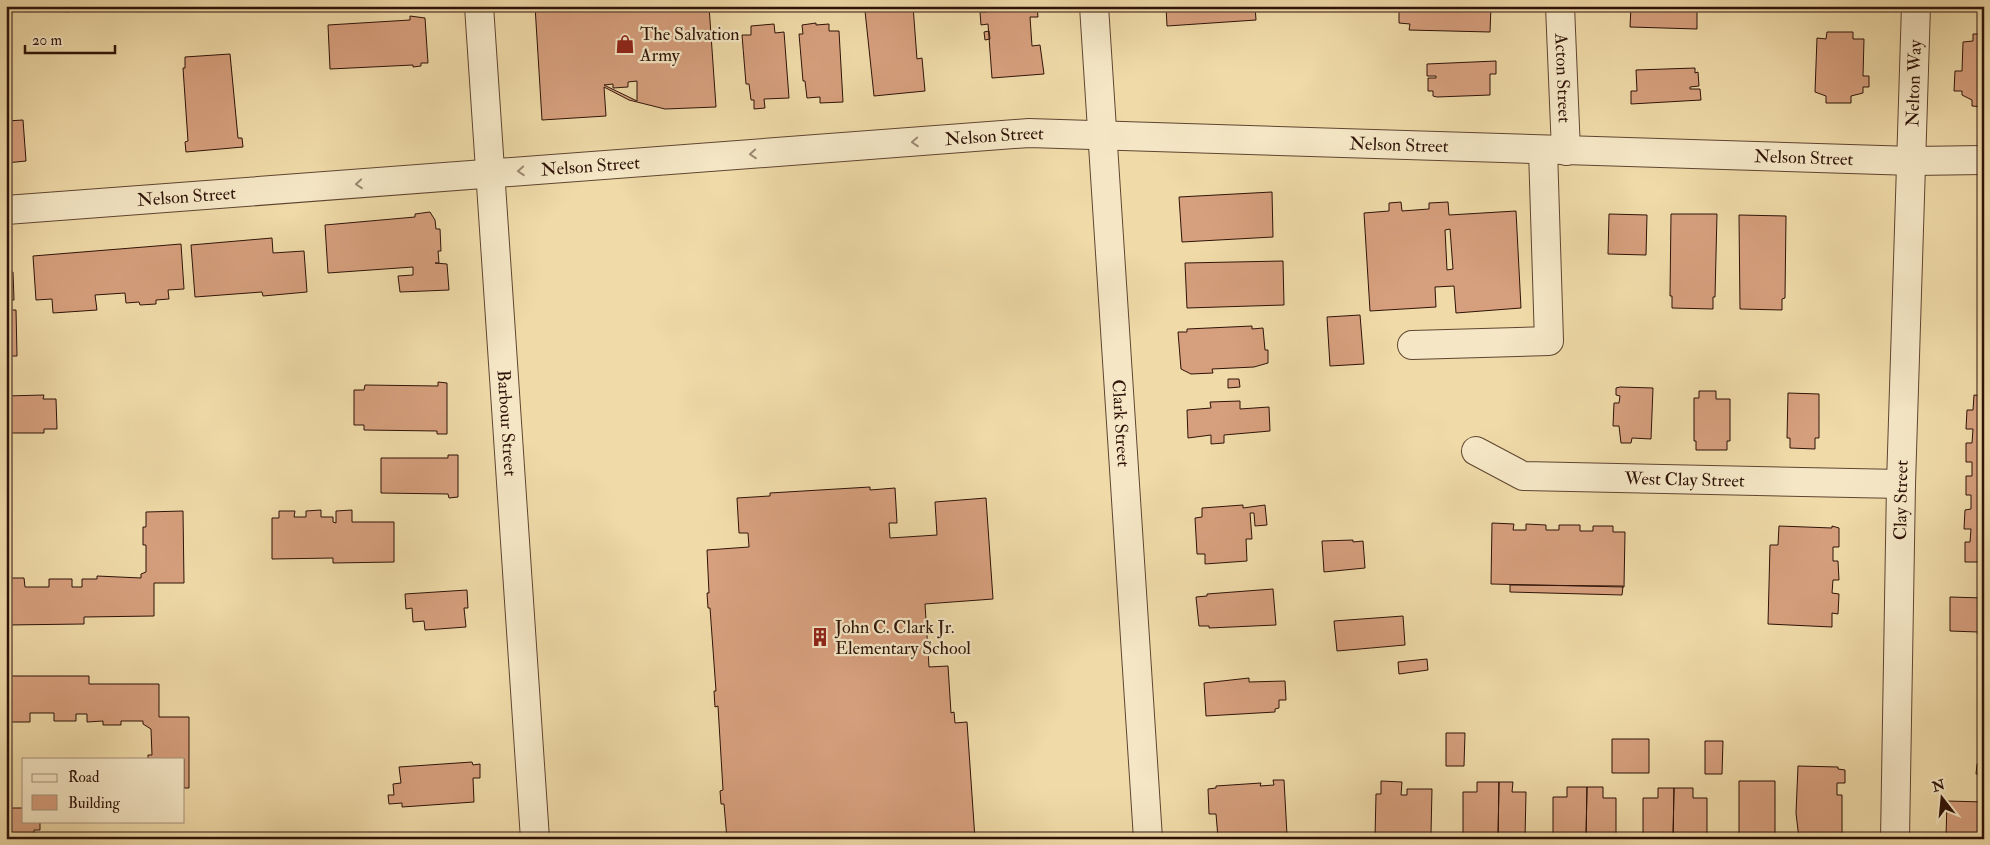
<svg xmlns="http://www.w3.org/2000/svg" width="1990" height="845" viewBox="0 0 1990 845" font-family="'IM FELL Double Pica',serif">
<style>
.building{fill:#d69f7d;stroke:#2f1308;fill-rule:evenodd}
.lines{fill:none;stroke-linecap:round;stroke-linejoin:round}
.minor-casing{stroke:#5f4530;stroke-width:30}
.minor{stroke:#f5e7c6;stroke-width:28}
.oneway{stroke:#9c8870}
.labels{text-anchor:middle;stroke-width:4.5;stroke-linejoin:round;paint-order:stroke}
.poi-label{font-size:18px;fill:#2f1308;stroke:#f5e7c6;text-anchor:start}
.street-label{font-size:18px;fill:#2f1308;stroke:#f5e7c6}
</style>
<rect width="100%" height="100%" fill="#efdaa8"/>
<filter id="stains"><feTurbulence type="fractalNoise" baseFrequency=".004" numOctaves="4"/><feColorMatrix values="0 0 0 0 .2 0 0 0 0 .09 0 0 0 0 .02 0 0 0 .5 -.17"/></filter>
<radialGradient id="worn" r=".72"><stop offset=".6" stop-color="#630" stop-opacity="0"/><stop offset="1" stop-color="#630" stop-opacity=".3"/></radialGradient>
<!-- building -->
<path class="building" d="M10 6H23V11L10 10Z
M32 6H46V11H32Z
M55 6H69V12L55 11Z
M535 6H709L716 107 665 109 629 100 604 87 606 116 542 120ZM637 81V101L604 85 613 84V88L628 87V82Z
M875 6H913L917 59 922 58 925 91 874 96 865 11 875 10Z
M987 6H1037L1038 17H1030L1032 46 1040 45 1044 74 992 78 988 24 981 25 980 12H987Z
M1166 6H1255L1256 20 1167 26Z
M1399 6H1491L1490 32 1409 30 1410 24 1399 23Z
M1631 6H1697V29L1630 27Z
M410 16 425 18 428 63H421V66L413 67V65L330 69 328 25 410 20Z
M816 23V25L829 24V31H839L843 102 820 103V97L807 98 805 81H803L799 34H803L802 25Z
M774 24 775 33 784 32 789 98 764 99 765 108 754 109V100H751L749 84H746L742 35H751V26Z
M989 31 990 39 985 40 984 32Z
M1827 32H1853V39H1864L1863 76H1869V87H1863V93L1851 96V103H1826V96L1815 92 1817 38 1826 39Z
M1973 34H1984V107L1972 106V100L1962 95V91H1954L1955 71H1962L1963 42 1973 41Z
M230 54 238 138H242L243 147 186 152 185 142 188 141 183 68H185V57Z
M1496 61V74H1490V95L1437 97 1433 96V91H1428V78H1436V76H1427V64Z
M1695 68V73L1698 72 1699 86 1690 87V89H1700L1701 100 1631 104V91H1637L1636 70Z
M23 120 26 161 6 163V121Z
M1272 192 1273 237 1182 242 1179 197Z
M1401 202 1402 211 1429 209V203L1448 202 1449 215 1516 211 1521 308 1456 313 1454 286 1435 287 1436 307 1370 311 1364 213 1389 211V203ZM1450 229 1453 269 1447 270 1445 230Z
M430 212 435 220 436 229H440L441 251H438L439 263H435L447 264 449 290 400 292 398 276 413 275V267L328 273 325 225 415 217V214Z
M1609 214 1647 215 1646 255 1608 254Z
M1671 214H1717L1715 297H1713V309L1672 308V296H1670Z
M1739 215 1786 216 1785 298 1782 299V310L1740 309Z
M272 238 273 253 304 251 307 292 263 296 262 292 195 297 191 245Z
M181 244 184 289 168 290 169 299 156 300V304L140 305 139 302 126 303 125 293 95 295 97 310 53 313 52 299 36 300 33 256Z
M1283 261 1284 305 1187 308 1185 263Z
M6 272H13L14 300H6Z
M6 310H16L17 356H6Z
M1360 315 1364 364 1330 366 1327 317Z
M1252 326V329L1263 328 1265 350H1268V363L1254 367 1212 369 1213 373 1191 374 1181 369 1178 332H1187V329Z
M1228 379H1239L1240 387 1228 388Z
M438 382 447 383V434H437V431L364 430V425H354V390H364L365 385 438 386Z
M1620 387 1653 388 1651 439 1632 438 1631 443H1621L1619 426H1613L1614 403H1619L1620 396 1616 395V388Z
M1699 391H1716V399H1730V441H1727V450H1696V441H1694V398H1699Z
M1788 393 1819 394V438H1815V449L1790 448V438H1787Z
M44 395 43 399H56L57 429H44V433H6V396Z
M1974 395 1984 396V562H1965V542H1970L1971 529H1964L1965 510 1971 509V495H1966V476H1972V462H1966V443H1972L1973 429H1966L1967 410H1973Z
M1240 401V409L1269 407 1270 431 1224 435V443L1211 444V435L1188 438 1187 410 1211 408 1210 402Z
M448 455H458V497L449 498 448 494 381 493V458H448Z
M870 487V490L895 488 897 523H889L890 538 937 535 935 502 986 498 993 599 925 604 929 667 948 666 951 713 954 712 955 723 967 722 975 839H727L724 804H721L720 791 723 790 718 706 715 707 714 691H716L710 608H708L707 593H709L707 550 749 547 748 533H739L737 498 770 496V493Z
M1243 505V508L1265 505 1267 525 1255 526 1254 513H1250L1252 539H1246L1247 561 1205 564V554H1197L1195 518 1202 517V508Z
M321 510V517H333V522L336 523V511L352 510V522H394V562L333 563V558L272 559V518H279V511H295L294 517H306V511Z
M183 511 184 583H154V616L84 617V624L6 625V578H24L25 587H49V579H72V587H82V579H97V576L141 578V574L146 572V545H143V527H146V512Z
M1492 523 1514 524 1513 530H1526V524L1546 525V530H1559V525H1580V531H1593V526H1613V532H1625L1624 587 1491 584Z
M1779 526 1832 528V526L1839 528V547H1833V561H1838L1839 580H1833L1832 593 1839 594 1838 614 1832 613V627L1768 624 1770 545H1778Z
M1353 540V542L1363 541 1365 568 1324 572 1322 541Z
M1510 585 1623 586 1622 595 1510 592Z
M1273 589 1276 625 1209 628V626H1199L1196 597 1207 596V594Z
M467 590 468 608H464L466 627 425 630 424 621 413 622 412 608 406 609 405 594Z
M1983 592 1984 635H1978V632L1950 631V597L1983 598Z
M1403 616 1405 645 1337 651 1334 621Z
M1427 659 1428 670 1399 674 1398 662Z
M6 676H89V684H159V717H189V788H184V759H148V755H152L151 729 143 724V721H121V725H103V721L87 722V714H76V721H54V713H30V722H10V713H6Z
M1249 678V682L1285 681 1286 700H1279V708L1275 709V712L1206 716 1204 683Z
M1446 733H1465L1464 766H1446Z
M1612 739H1649V773H1612Z
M1705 741H1723L1722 774H1705Z
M472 762 473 765 480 764V778H473L474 802 402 807V803L389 804 388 795H394L393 784 401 783 399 767Z
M1977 764H1984V774H1976Z
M1798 766 1838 767V769L1845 770V783H1837V795H1842V839H1799L1796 813Z
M1273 780H1284L1287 835 1218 838 1216 814H1209L1208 789 1216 788V786L1261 783 1260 786 1274 785Z
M1381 781 1402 782 1401 795H1407V789H1432L1431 834H1428V839L1375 838 1376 794H1381Z
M1739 781H1775V839H1739Z
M1477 782H1499L1498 839H1463V792H1477Z
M1499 782H1513L1512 792H1526L1525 839H1498Z
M1567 787H1587L1586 839H1553V797H1567Z
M1587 787H1603V798H1616V839H1586Z
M1658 788H1674L1673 839H1643V798H1658Z
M1674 788H1693V798H1707V839H1673Z
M1947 801 1984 802V839L1946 837Z
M6 808H24V821H40V830H34V839H6Z"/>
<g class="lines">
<!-- minor casing -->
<g class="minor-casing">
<g id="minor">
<path id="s1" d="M479 6 535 839"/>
<path id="s2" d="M1094 6 1148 839"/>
<path id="s3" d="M1560 6 1566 151"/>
<path id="s4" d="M6 210 1029 133 1913 161 1984 160"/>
<path d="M1412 345 1549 341 1543 150"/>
<path id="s5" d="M1476 451 1523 476 1901 484"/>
<path id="s6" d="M1895 839 1901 484 1916 6"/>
</g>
</g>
<!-- minor -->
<use href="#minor" class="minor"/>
</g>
<!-- one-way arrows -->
<defs><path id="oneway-chevron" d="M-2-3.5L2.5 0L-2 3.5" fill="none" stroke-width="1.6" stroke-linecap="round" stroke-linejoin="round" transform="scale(1.25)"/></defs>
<g class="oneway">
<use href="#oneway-chevron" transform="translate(915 142) rotate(176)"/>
<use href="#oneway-chevron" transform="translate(753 154) rotate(176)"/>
<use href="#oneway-chevron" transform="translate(521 171) rotate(176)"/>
<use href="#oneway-chevron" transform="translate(359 184) rotate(175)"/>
</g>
<!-- icons -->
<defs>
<g id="shop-bare" transform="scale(1.5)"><path d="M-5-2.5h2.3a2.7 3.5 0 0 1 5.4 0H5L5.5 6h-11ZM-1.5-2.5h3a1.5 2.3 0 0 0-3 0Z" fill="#8f2418" stroke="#f5e7c6" stroke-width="2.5" paint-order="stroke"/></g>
<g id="building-bare" transform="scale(1.5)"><path d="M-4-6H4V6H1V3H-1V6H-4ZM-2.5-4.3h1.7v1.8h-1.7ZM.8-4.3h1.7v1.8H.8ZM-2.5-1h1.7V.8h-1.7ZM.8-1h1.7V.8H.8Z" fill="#8f2418" stroke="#f5e7c6" stroke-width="2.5" paint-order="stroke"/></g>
</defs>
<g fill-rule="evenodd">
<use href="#shop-bare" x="625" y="44"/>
<use href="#building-bare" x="820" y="637"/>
</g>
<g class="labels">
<!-- poi labels -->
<g class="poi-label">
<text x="640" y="40">The Salvation<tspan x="640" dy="21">Army</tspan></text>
<text x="835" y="633">John C. Clark Jr.<tspan x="835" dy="21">Elementary School</tspan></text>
</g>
<!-- street labels -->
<g class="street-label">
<text dy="6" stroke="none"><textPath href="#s3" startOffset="72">Acton Street</textPath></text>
<text dy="6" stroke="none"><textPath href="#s6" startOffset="756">Nelton Way</textPath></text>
<text dy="6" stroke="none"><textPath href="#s4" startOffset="991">Nelson Street</textPath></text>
<text dy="6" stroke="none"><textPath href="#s4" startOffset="1396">Nelson Street</textPath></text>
<text dy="6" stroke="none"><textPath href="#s4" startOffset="1801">Nelson Street</textPath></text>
<text dy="6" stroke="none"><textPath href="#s4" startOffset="586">Nelson Street</textPath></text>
<text dy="6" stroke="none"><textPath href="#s4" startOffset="181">Nelson Street</textPath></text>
<text dy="6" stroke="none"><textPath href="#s2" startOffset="418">Clark Street</textPath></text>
<text dy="6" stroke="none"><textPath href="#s1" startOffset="418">Barbour Street</textPath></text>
<text dy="6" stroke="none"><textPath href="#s5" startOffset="215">West Clay Street</textPath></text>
<text dy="6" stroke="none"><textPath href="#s6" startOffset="339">Clay Street</textPath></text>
</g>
</g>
<!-- margin -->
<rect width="1990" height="845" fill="none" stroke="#efdaa8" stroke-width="25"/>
<rect x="8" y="8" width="1975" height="830" fill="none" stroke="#2f1308" stroke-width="2.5"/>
<rect x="12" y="12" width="1965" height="820" fill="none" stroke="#2f1308"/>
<!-- legend -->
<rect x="22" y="758" width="162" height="65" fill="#f5e7c6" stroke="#a6927a"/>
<rect x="32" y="774" width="25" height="8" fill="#f5e7c6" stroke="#a6927a"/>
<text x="68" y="782" font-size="15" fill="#2f1308">Road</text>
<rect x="32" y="795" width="25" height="15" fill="#d69f7d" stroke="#a6927a"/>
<text x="68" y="808" font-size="15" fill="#2f1308">Building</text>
<!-- north arrow -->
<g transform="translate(1942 798) rotate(344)" stroke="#f5e7c6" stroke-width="4" paint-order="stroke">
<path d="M0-4L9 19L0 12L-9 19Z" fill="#2f1308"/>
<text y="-8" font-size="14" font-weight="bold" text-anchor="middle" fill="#2f1308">N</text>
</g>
<!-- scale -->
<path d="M25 45v8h90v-8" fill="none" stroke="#2f1308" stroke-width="2.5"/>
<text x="32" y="45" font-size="15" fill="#2f1308" stroke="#f5e7c6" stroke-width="4" paint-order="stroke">20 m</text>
<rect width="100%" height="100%" filter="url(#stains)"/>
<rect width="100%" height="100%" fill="url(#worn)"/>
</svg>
